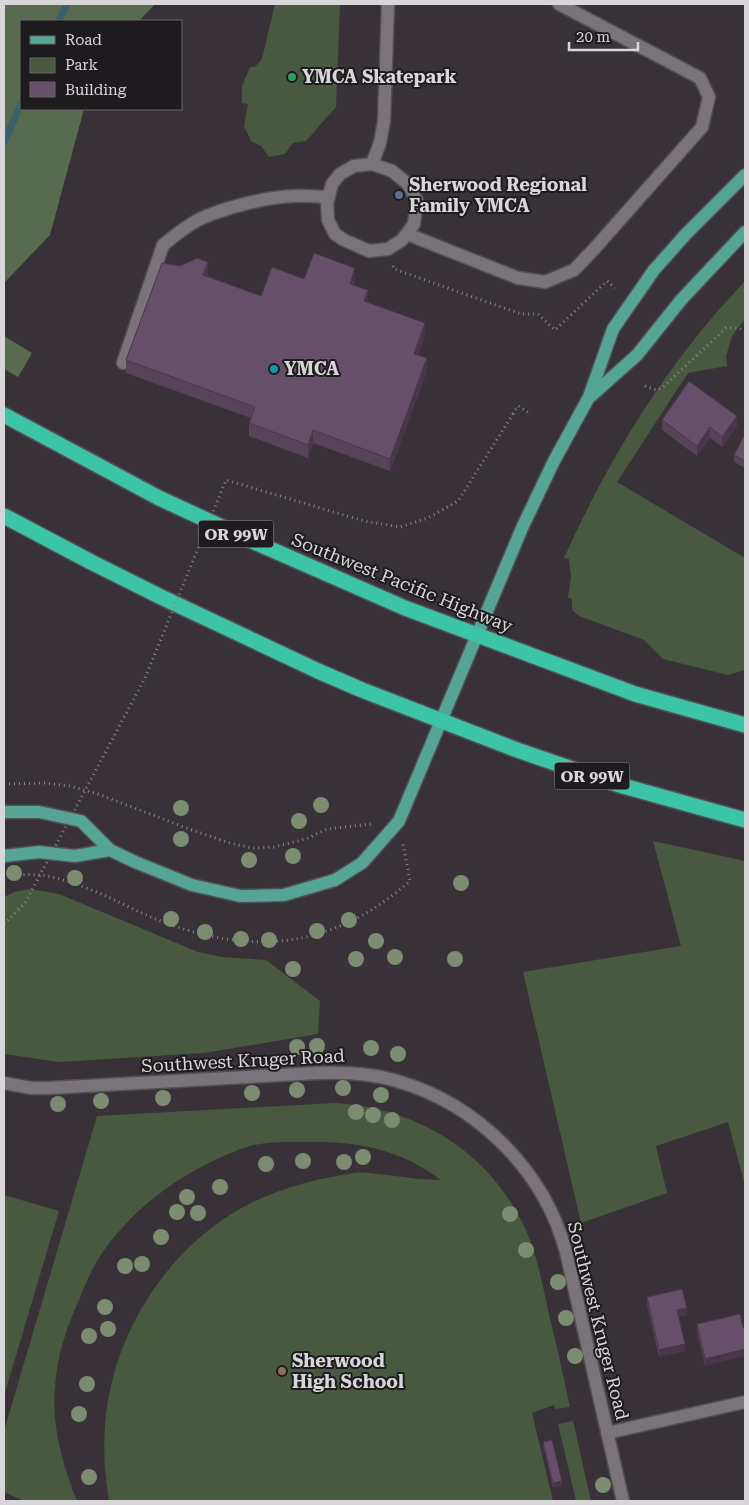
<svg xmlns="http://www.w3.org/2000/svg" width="749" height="1505" viewBox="0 0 749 1505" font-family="'Roboto Serif',serif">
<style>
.green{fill:#49593f}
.forest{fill:#596b4e}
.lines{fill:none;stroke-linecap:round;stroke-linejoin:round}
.stream{stroke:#38616b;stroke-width:7}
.minor-casing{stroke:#534f53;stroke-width:15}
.major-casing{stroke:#534f53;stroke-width:15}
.highway-casing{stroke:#534f53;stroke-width:18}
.path{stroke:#8a868a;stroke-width:3;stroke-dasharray:1 4;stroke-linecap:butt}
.minor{stroke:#7a747a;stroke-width:12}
.major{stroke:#54a594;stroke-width:12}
.highway{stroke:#3bc5a6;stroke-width:15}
.path-bridge{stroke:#8a868a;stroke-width:3;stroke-dasharray:1 4;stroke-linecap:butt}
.tree{fill:#7c8c71}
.wall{fill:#584459}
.shaded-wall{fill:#473749}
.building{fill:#664f68;stroke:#473749}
.leisure-dot{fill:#2e9e5b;stroke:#1e1b1e;stroke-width:2}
.service-dot{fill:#5c6f8a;stroke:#1e1b1e;stroke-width:2}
.culture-dot{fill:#0f9aa8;stroke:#1e1b1e;stroke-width:2}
.education-dot{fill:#8d6e63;stroke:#1e1b1e;stroke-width:2}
.labels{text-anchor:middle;stroke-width:4;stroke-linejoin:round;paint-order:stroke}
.shield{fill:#1e1b1e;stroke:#a19ea1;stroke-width:1}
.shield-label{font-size:16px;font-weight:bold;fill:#d9d6d9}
.poi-label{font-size:18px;font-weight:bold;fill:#d9d6d9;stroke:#1e1b1e;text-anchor:start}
.street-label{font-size:18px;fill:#d9d6d9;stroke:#1e1b1e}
</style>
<rect width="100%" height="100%" fill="#383238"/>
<!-- green -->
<path class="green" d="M275 4H340L336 107 306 141 293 143 285 154 269 157 261 146 251 141 244 126 248 104 242 103V86L250 67H255L262 59Z
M745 281V319L732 336 726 356 727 366 688 373 617 482 745 558V670L728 675 663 659 644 640 579 616 572 610V599L568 598 571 577 569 559 564 558C610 456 668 362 745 281Z
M653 841 745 861V1185L728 1122 656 1146 667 1193 581 1223 523 972 681 946Z
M30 889 59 894 198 952 222 957 266 960 320 1001 318 1034 204 1053 59 1062 4 1054V897L14 892Z
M335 1103C417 1108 488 1151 524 1226 536 1252 542 1281 548 1310 556 1342 563 1374 570 1407L555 1409 554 1405 532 1413 553 1501H109C105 1476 103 1451 105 1426 111 1341 160 1258 233 1213 269 1191 313 1179 354 1173 361 1172 370 1173 377 1174 398 1176 420 1180 441 1180 402 1150 358 1141 310 1142 290 1142 269 1141 250 1146 236 1150 224 1156 211 1162 167 1183 128 1215 100 1256 91 1270 85 1285 79 1300 66 1328 57 1357 55 1387 51 1425 63 1466 77 1501H24L4 1492V1431L97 1116Z
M4 1195 59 1211 4 1396Z
M573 1421 591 1501H576L558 1424Z"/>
<!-- forest -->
<path class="forest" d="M4 4H155L139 21H21V109H84L50 235 4 283Z
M4 336 32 353 18 377 4 369Z"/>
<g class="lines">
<!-- stream -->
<path class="stream" d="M59 21 67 4
M4 142 21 104"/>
<!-- minor casing -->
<g class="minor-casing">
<path id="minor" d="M372 164 392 171 408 184 417 201 414 224 402 240 388 249 369 251 344 240 335 234 328 220 327 203 332 184 340 174 354 166Z
M372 164 380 143 384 121 388 4
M407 234 518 278 545 282 574 270 595 248 702 127 709 97 700 78 559 4
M123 363 163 245C174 236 185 227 198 220 222 208 267 197 294 196 306 195 318 197 329 197
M4 1083 31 1088H49L317 1073C344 1072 371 1073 397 1081 477 1104 544 1170 566 1252L623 1501
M607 1433 745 1402"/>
</g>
<!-- major casing -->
<g class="major-casing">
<path id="major" d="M591 396 637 355 681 300 745 232
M4 812H39L81 821 110 850 135 862 192 885 240 896 284 895 335 880 362 863 399 821 522 528 554 461 589 397 613 329 654 270 686 234 745 175
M4 856 39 852 75 856 110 850"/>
</g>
<!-- highway casing -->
<g class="highway-casing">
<path id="highway" d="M4 415 159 498 252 541 405 608 635 694 745 725
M4 516 91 562 161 597 318 671 362 690 517 750 616 784 745 820"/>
</g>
<!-- path -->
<path class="path" d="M393 266 394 269 521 314H538L555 330 607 281 615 288
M645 386 656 390 662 388 726 328H739L745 332
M513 414 518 406 529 413
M4 784 44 783 70 786 98 794 189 829 230 843 252 848 274 847 306 839 327 829 371 824
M4 879C37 867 68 881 99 893 122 903 145 916 169 924 260 957 337 945 410 881L403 844"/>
<!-- minor -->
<use href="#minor" class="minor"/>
<!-- major -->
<use href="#major" class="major"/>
<!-- highway -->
<use href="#highway" class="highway"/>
<!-- path-bridge -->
<path class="path-bridge" d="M4 924 25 903 145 678 226 480 364 521 400 527 428 518 458 501 513 414"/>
</g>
<!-- trees -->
<g class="tree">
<circle cx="321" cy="805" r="8"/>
<circle cx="181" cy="808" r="8"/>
<circle cx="299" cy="821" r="8"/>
<circle cx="181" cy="839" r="8"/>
<circle cx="293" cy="856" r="8"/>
<circle cx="249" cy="860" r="8"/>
<circle cx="14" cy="873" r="8"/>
<circle cx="75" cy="878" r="8"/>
<circle cx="461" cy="883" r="8"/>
<circle cx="171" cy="919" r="8"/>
<circle cx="349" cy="920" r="8"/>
<circle cx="317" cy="931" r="8"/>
<circle cx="205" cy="932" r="8"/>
<circle cx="241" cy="939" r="8"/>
<circle cx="269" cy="940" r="8"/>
<circle cx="376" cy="941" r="8"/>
<circle cx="395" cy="957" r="8"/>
<circle cx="356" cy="959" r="8"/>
<circle cx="455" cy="959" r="8"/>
<circle cx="293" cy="969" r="8"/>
<circle cx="317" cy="1046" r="8"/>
<circle cx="297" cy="1047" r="8"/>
<circle cx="371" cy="1048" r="8"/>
<circle cx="398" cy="1054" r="8"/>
<circle cx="343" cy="1088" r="8"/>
<circle cx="297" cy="1090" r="8"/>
<circle cx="252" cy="1093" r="8"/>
<circle cx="381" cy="1095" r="8"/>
<circle cx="163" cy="1098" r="8"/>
<circle cx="101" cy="1101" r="8"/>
<circle cx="58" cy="1104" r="8"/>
<circle cx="356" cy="1112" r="8"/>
<circle cx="373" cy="1115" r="8"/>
<circle cx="392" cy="1120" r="8"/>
<circle cx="363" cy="1157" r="8"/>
<circle cx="303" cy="1161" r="8"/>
<circle cx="344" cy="1162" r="8"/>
<circle cx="266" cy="1164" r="8"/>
<circle cx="220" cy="1187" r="8"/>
<circle cx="187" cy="1197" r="8"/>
<circle cx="177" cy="1212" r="8"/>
<circle cx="198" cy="1213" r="8"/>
<circle cx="510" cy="1214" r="8"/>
<circle cx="161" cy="1237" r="8"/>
<circle cx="526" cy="1250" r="8"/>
<circle cx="142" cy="1264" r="8"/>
<circle cx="125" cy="1266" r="8"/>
<circle cx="558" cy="1282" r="8"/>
<circle cx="105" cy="1307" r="8"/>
<circle cx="566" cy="1318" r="8"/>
<circle cx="108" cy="1329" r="8"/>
<circle cx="89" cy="1336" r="8"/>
<circle cx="575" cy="1356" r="8"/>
<circle cx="87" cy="1384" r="8"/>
<circle cx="79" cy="1414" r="8"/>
<circle cx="89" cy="1477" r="8"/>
<circle cx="603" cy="1485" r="8"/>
</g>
<!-- wall -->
<path class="wall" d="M208 275V276L261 296 304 279 355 281 354 285 368 302 425 336 418 355 427 371 390 471 313 443 308 458 249 436V423L251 418 126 373V360Z
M662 420 737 426 722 447 710 438 697 456 662 430Z
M745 434V468L734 462V455Z
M647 1297 687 1315 678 1316 685 1351 659 1357 647 1304Z
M740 1314 705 1366 697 1331V1324Z
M543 1442 562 1485 553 1487 543 1445Z"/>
<!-- shaded-wall -->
<path class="shaded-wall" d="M208 262V275L203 288V275Z
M355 268V281L350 297V284Z
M368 290V303L364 301Z
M425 323V336L414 366V354Z
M427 358V371L390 471V459Z
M737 416V426L722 447V437Z
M710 427V438L697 456V446Z
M313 430V443L308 458V445Z
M687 1308V1315L677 1317V1310Z
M685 1344V1351L659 1357V1350Z
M745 1349V1356L705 1366V1359Z
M562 1481V1485L553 1487V1483Z"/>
<!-- building -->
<path class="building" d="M314 253 355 268 350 284 368 290 364 301 425 323 414 354 427 358 390 459 313 430 308 445 249 423 255 407 126 360 162 263 180 266 197 258 208 262 203 275 261 296 272 267 304 279Z
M689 381 737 416 722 437 710 427 697 446 662 420Z
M745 434V461L734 455Z
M682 1289 687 1308 677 1310 685 1344 659 1350 647 1297Z
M740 1314 743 1328 745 1327V1349L705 1359 697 1324Z
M552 1440 562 1481 553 1483 543 1442Z"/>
<!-- markers -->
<circle class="leisure-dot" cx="292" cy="77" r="5"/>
<circle class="service-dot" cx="399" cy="195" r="5"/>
<circle class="culture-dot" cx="274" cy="369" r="5"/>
<circle class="education-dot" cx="282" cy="1371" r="5"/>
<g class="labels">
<!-- shield labels -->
<g class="shield">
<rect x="198.5" y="520.5" width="75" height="27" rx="4"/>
<rect x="554.5" y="762.5" width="75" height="27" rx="4"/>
</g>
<g class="shield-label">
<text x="236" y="540">OR 99W</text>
<text x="592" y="782">OR 99W</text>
</g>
<!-- poi labels -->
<g class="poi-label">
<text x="302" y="83">YMCA Skatepark</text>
<text x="409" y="191">Sherwood Regional<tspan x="409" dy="21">Family YMCA</tspan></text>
<text x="284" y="375">YMCA</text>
<text x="292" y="1367">Sherwood<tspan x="292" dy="21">High School</tspan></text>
</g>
<!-- street labels -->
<g class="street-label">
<text transform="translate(402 583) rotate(22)" y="6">Southwest Pacific Highway</text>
<text transform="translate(243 1061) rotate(-3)" y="6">Southwest Kruger Road</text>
<text transform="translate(598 1321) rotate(76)" y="6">Southwest Kruger Road</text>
</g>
</g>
<!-- border -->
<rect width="749" height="1505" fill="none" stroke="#d9d6d9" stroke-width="10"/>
<!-- legend -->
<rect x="20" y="20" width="162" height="90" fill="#1e1b1e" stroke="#696669"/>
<rect x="30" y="36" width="25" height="8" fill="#54a594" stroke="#696669"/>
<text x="65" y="45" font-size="15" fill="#d9d6d9">Road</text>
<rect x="30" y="58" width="25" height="15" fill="#49593f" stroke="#696669"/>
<text x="65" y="70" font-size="15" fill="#d9d6d9">Park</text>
<rect x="30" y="82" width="25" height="15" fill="#664f68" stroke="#696669"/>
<text x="65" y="95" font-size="15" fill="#d9d6d9">Building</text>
<!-- scale -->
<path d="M569 42v8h69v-8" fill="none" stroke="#d9d6d9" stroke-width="2.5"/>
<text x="576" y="42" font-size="15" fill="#d9d6d9" stroke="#1e1b1e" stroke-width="4" paint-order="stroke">20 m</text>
</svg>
